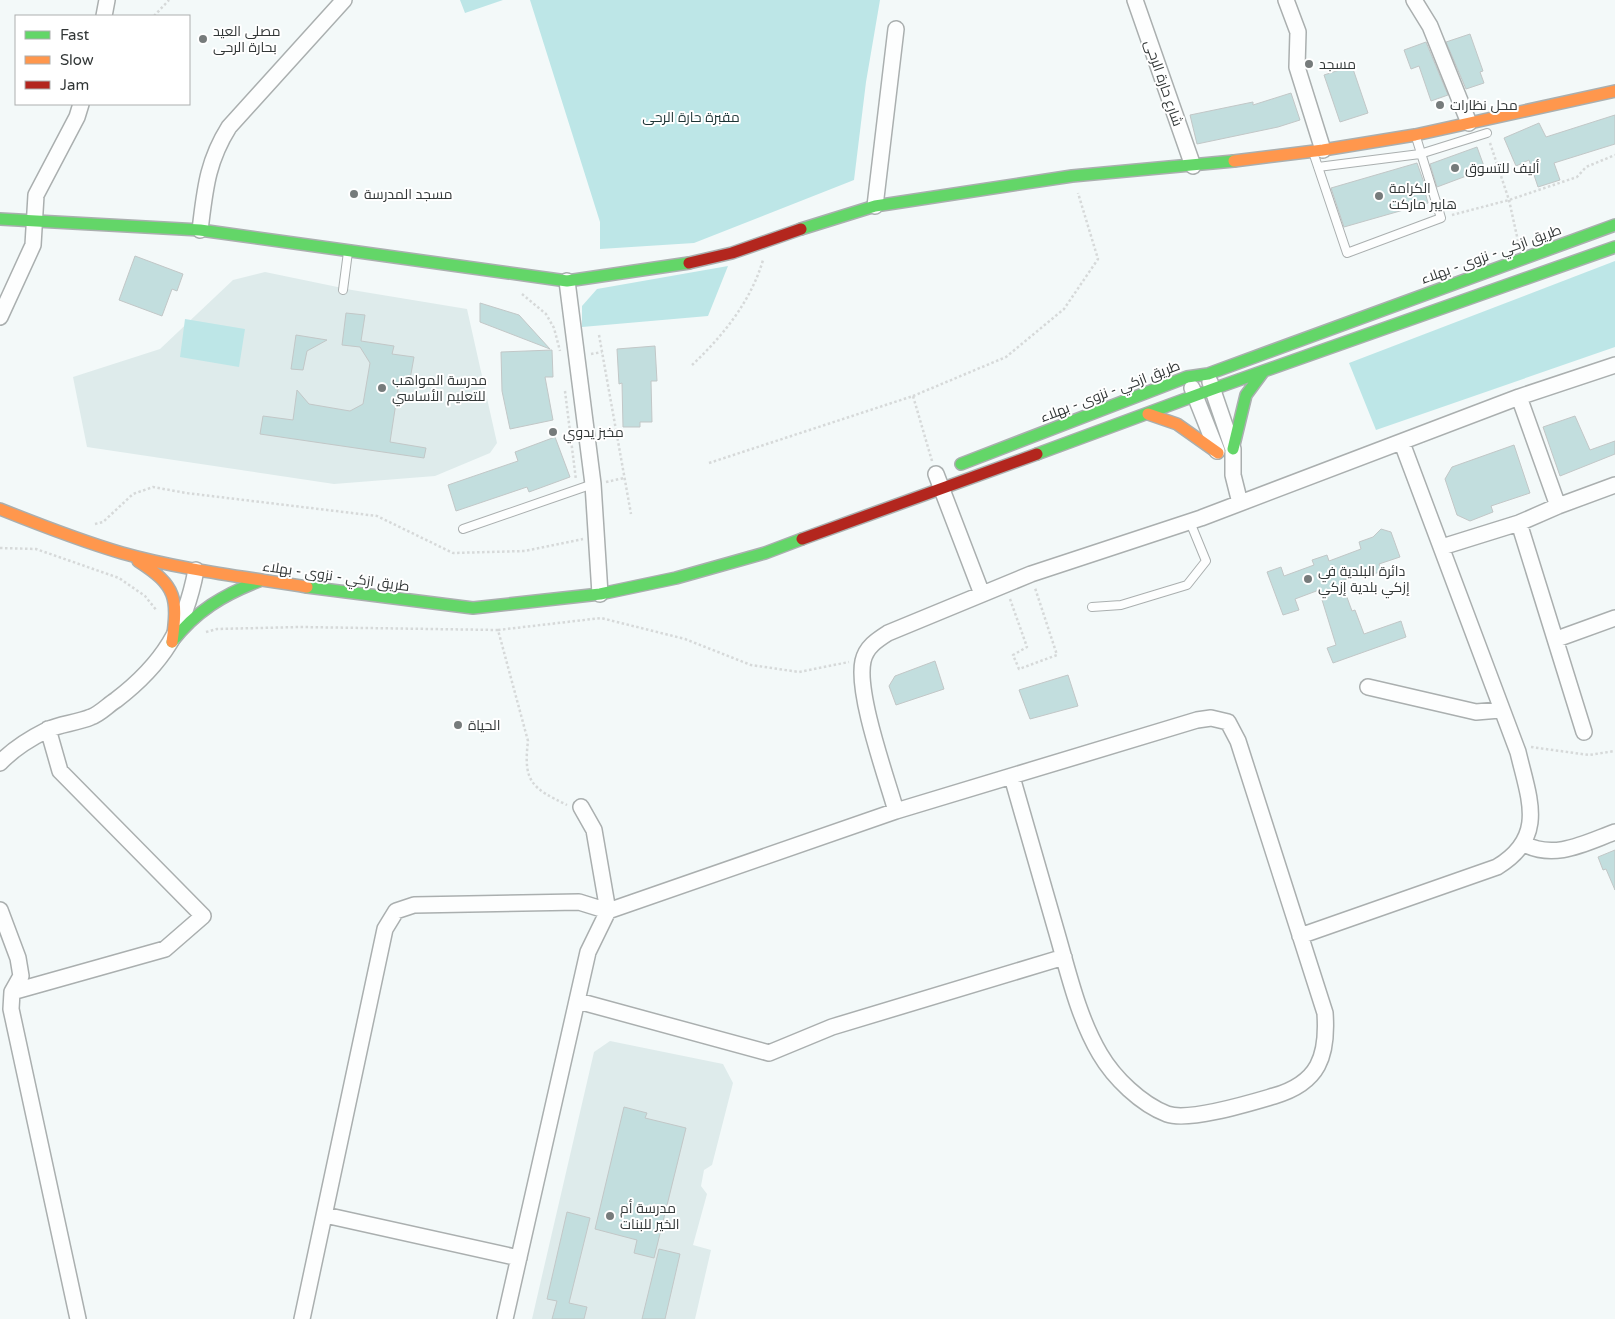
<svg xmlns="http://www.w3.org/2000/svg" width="1615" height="1319" viewBox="0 0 1615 1319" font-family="'Varela Round',Cairo,sans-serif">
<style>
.built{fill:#deebeb}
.green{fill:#bde6e7}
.building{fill:#c2dede;stroke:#c2c7c7}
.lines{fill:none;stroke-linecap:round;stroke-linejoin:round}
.lane-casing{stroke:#aaafaf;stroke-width:10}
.street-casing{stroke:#aaafaf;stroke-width:18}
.fast-casing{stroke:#aaafaf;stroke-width:14}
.slow-casing{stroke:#aaafaf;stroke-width:14}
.jam-casing{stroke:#aaafaf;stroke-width:14}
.path{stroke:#d6d9d9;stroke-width:2.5;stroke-dasharray:2.5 2.5;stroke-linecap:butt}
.lane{stroke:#fdfefe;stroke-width:8}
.street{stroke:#fdfefe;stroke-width:15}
.fast{stroke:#63d668;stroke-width:11}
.slow{stroke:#ff974d;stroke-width:11}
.jam{stroke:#b3261e;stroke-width:11}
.poi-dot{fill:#767b7b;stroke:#fff;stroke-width:2}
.labels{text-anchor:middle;stroke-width:4;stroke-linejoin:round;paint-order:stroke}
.poi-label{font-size:14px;fill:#323737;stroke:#fff;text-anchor:start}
.street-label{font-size:14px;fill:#323737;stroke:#fff}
.park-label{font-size:14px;fill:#1d3435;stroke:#fff}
</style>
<rect width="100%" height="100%" fill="#f3f9f9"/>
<!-- built -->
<path class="built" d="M265 272 352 290 467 309 497 443 490 453 435 476 334 484 87 447 73 377 160 349 233 280Z
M610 1041 723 1064 733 1083 712 1165 704 1170 701 1186 707 1194 693 1245 711 1250 695 1319H532L594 1052Z"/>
<!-- green -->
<path class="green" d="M460 0H503L465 13Z
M530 0H880L866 82 854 180 694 243 600 249V222Z
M1615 261V347L1376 430 1349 363Z
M728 266 708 316 582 327V306L597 289Z
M185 319 245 329 239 367 180 357Z"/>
<!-- building -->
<path class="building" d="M1470 34 1483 71 1480 72 1484 83 1466 89 1446 42Z
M1426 42 1448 95 1431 101 1419 66 1411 69 1404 50Z
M1352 66 1368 113 1340 122 1324 75Z
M1291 93 1300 120 1278 127 1197 144 1190 115 1253 102V105Z
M1615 115V144L1554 163 1560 180 1538 187 1529 160 1516 166 1504 138 1539 123 1546 137Z
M1477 147 1485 169 1437 187 1430 164Z
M1417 163 1427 191 1425 192 1428 203 1344 227 1331 188Z
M135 256 183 274 177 291 172 289 162 316 119 300Z
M480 303 519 315 550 349 480 322Z
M346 313 365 315 361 341 394 346 392 354 414 357 409 385 399 383 390 442 426 448 424 458 260 434 263 416 293 420 297 390 309 404 350 411 363 404 370 363 360 347 342 345Z
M296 335 327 340 307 351 303 370 291 369Z
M655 346 657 381H651L652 422H640V427H623L622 383 619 384 617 349Z
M552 350 553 377H545L553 420 510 429 502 391 501 352Z
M1575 416 1590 450 1615 441V454L1560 476 1543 427Z
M555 437 570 477 529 492 527 487 456 511 448 485 518 461 515 452Z
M1514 445 1530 493 1491 506 1493 512 1470 521 1457 515 1445 479 1452 467Z
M1381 529 1391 532 1400 557 1379 564 1382 571 1371 575 1370 571 1341 581 1352 611 1355 610 1364 634 1401 621 1406 637 1333 663 1327 648 1336 645 1319 590 1295 599 1299 610 1283 615 1267 572 1281 567 1284 576 1314 565 1312 560 1327 555 1329 561 1361 549 1359 542 1373 537Z
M935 661 944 689 896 705 889 686 895 676Z
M1068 675 1078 706 1030 719 1019 690Z
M1615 850V890L1606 869 1603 870 1598 857Z
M624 1107 647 1113 645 1118 686 1128 654 1258 634 1253 637 1240 595 1229Z
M567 1212 590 1218 569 1303 587 1307 584 1319H552L557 1301 547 1299Z
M659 1249 680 1254 665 1319H642Z"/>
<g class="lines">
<!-- lane casing -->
<g class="lane-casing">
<path id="lane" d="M1313 152 1347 253 1441 218 1416 137
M1318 167 1420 154 1487 133
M343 290 348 252
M463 529 593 484
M1092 607 1121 605 1187 585 1206 561 1190 522"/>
</g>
<!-- street casing -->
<g class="street-casing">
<path id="street" d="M1135 0 1193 166
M1286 0 1298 32 1297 67 1323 150
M1414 0 1430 26 1469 123
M104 16 107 0
M875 206 896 29
M200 230C205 190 207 162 229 127L344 0
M567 281 593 484 600 594
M0 317 33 245 36 195 77 117 81 104
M1210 382 1233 449V475L1240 503
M1192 388 1217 451
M1519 397 1558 506
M936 474 982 594
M1519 523 1584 732
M1442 547 1519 523 1558 506 1615 485
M1557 639 1615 618
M1368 687 1476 712 1500 710
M0 763C12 750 31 738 47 730 60 724 77 723 91 717 100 714 108 705 116 700 163 664 185 628 196 570
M896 811C886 776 856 693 863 661 866 647 877 640 888 633L1031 574 1201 518 1519 397 1615 365
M1524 844C1555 860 1585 843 1615 832
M0 910 18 958 21 976 12 992 11 1009 78 1319
M1300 936 1497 867C1547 837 1529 799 1518 752L1402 443
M12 992 165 949 203 916 60 771 48 729
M578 1001 769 1053 832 1027 1064 957
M325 1215 519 1258
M302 1319 385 929 396 911 414 905 579 902 608 911 896 811 1197 720 1211 718 1228 722 1238 741 1325 1013C1328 1056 1319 1083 1274 1096 1250 1103 1189 1122 1167 1114 1141 1104 1114 1078 1100 1054 1078 1017 1068 971 1056 930 1041 879 1027 828 1012 777
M505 1319 588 952 608 911 594 830 581 807"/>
</g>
<!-- fast casing -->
<g class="fast-casing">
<path id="fast" d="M0 219 200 230 567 281 689 263
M801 229 875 206 1072 176 1234 161
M1233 449 1246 395 1263 372
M1037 454 1213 389 1615 247
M961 464 1187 377 1208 374 1615 225
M307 587 473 608 600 594 676 578 765 553 802 539
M172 642C196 611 223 595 259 581"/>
</g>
<!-- slow casing -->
<g class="slow-casing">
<path id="slow" d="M1234 161 1323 150 1415 135 1615 91
M1148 414 1177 424 1218 453
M0 509C40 525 81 541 122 553 182 570 245 577 307 587
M138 561C177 586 178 598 172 642"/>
</g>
<!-- jam casing -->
<g class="jam-casing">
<path id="jam" d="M689 263 732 253 801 229
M802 539 1037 454"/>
</g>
<!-- path -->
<path class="path" d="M154 16 169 0
M1490 143 1509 200 1518 241
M1452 215 1509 200 1577 177 1586 167 1615 155
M522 294 546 314 554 328 560 351
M599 335 631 514
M591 354 602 352
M692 365C723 336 751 301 763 260
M565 391 576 480
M913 396 1006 357 1064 309 1098 259 1078 193
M709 463 913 396 932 461
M606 482 624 478
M95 524 103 522 133 494 153 487 186 493 377 516 453 553 525 551 583 539
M0 548 36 549 119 578 145 596 157 611
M1010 599 1027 647 1013 655 1019 669 1057 655 1035 588
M498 630 601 618 685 639 751 665 799 672 849 662
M206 632 217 629 300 627 498 630 528 741C523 782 532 788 567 805
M1531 747 1589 755 1615 751"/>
<!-- lane -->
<use href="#lane" class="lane"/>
<!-- street -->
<use href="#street" class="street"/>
<!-- fast -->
<use href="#fast" class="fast"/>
<!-- slow -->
<use href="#slow" class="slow"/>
<!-- jam -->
<use href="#jam" class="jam"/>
</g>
<!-- markers -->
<g class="poi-dot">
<circle cx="203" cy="39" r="5"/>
<circle cx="1309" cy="64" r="5"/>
<circle cx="1440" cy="105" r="5"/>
<circle cx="1455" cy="168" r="5"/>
<circle cx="354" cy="194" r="5"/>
<circle cx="1379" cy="196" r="5"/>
<circle cx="382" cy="388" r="5"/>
<circle cx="553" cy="432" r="5"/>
<circle cx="1308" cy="579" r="5"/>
<circle cx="458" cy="725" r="5"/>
<circle cx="610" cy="1216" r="5"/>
</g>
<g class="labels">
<!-- poi labels -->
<g class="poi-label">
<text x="213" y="36">مصلى العيد<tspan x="213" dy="16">بحارة الرحى</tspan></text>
<text x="1319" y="69">مسجد</text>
<text x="1450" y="110">محل نظارات</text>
<text x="1465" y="173">أليف للتسوق</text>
<text x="1389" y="193">الكرامة<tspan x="1389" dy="16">هايبر ماركت</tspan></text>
<text x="364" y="199">مسجد المدرسة</text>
<text x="392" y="385">مدرسة المواهب<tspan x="392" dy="16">للتعليم الأساسي</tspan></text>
<text x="563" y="437">مخبز يدوي</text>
<text x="1318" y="576">دائرة البلدية في<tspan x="1318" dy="16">إزكي بلدية إزكي</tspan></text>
<text x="468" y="730">الحياة</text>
<text x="620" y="1213">مدرسة أم<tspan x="620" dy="16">الخير للبنات</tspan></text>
</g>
<!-- street labels -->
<g class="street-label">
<text transform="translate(1164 83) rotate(71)" y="5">شارع حارة الرحى</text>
<text transform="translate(1491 254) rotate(-20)" y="5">طريق ازكي - نزوى - بهلاء</text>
<text transform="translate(1110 391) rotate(-21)" y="5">طريق ازكي - نزوى - بهلاء</text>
<text transform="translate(336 576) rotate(8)" y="5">طريق ازكي - نزوى - بهلاء</text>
</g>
<!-- park labels -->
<g class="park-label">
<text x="691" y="122">مقبرة حارة الرحى</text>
</g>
</g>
<!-- legend -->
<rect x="15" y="15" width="175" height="90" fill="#ffffff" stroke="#adafaf"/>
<rect x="25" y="31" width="25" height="8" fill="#63d668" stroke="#adafaf"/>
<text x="60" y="40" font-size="15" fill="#323737">Fast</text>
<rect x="25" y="56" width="25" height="8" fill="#ff974d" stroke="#adafaf"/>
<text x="60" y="65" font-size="15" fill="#323737">Slow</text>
<rect x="25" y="81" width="25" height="8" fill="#b3261e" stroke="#adafaf"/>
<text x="60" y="90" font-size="15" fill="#323737">Jam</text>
</svg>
